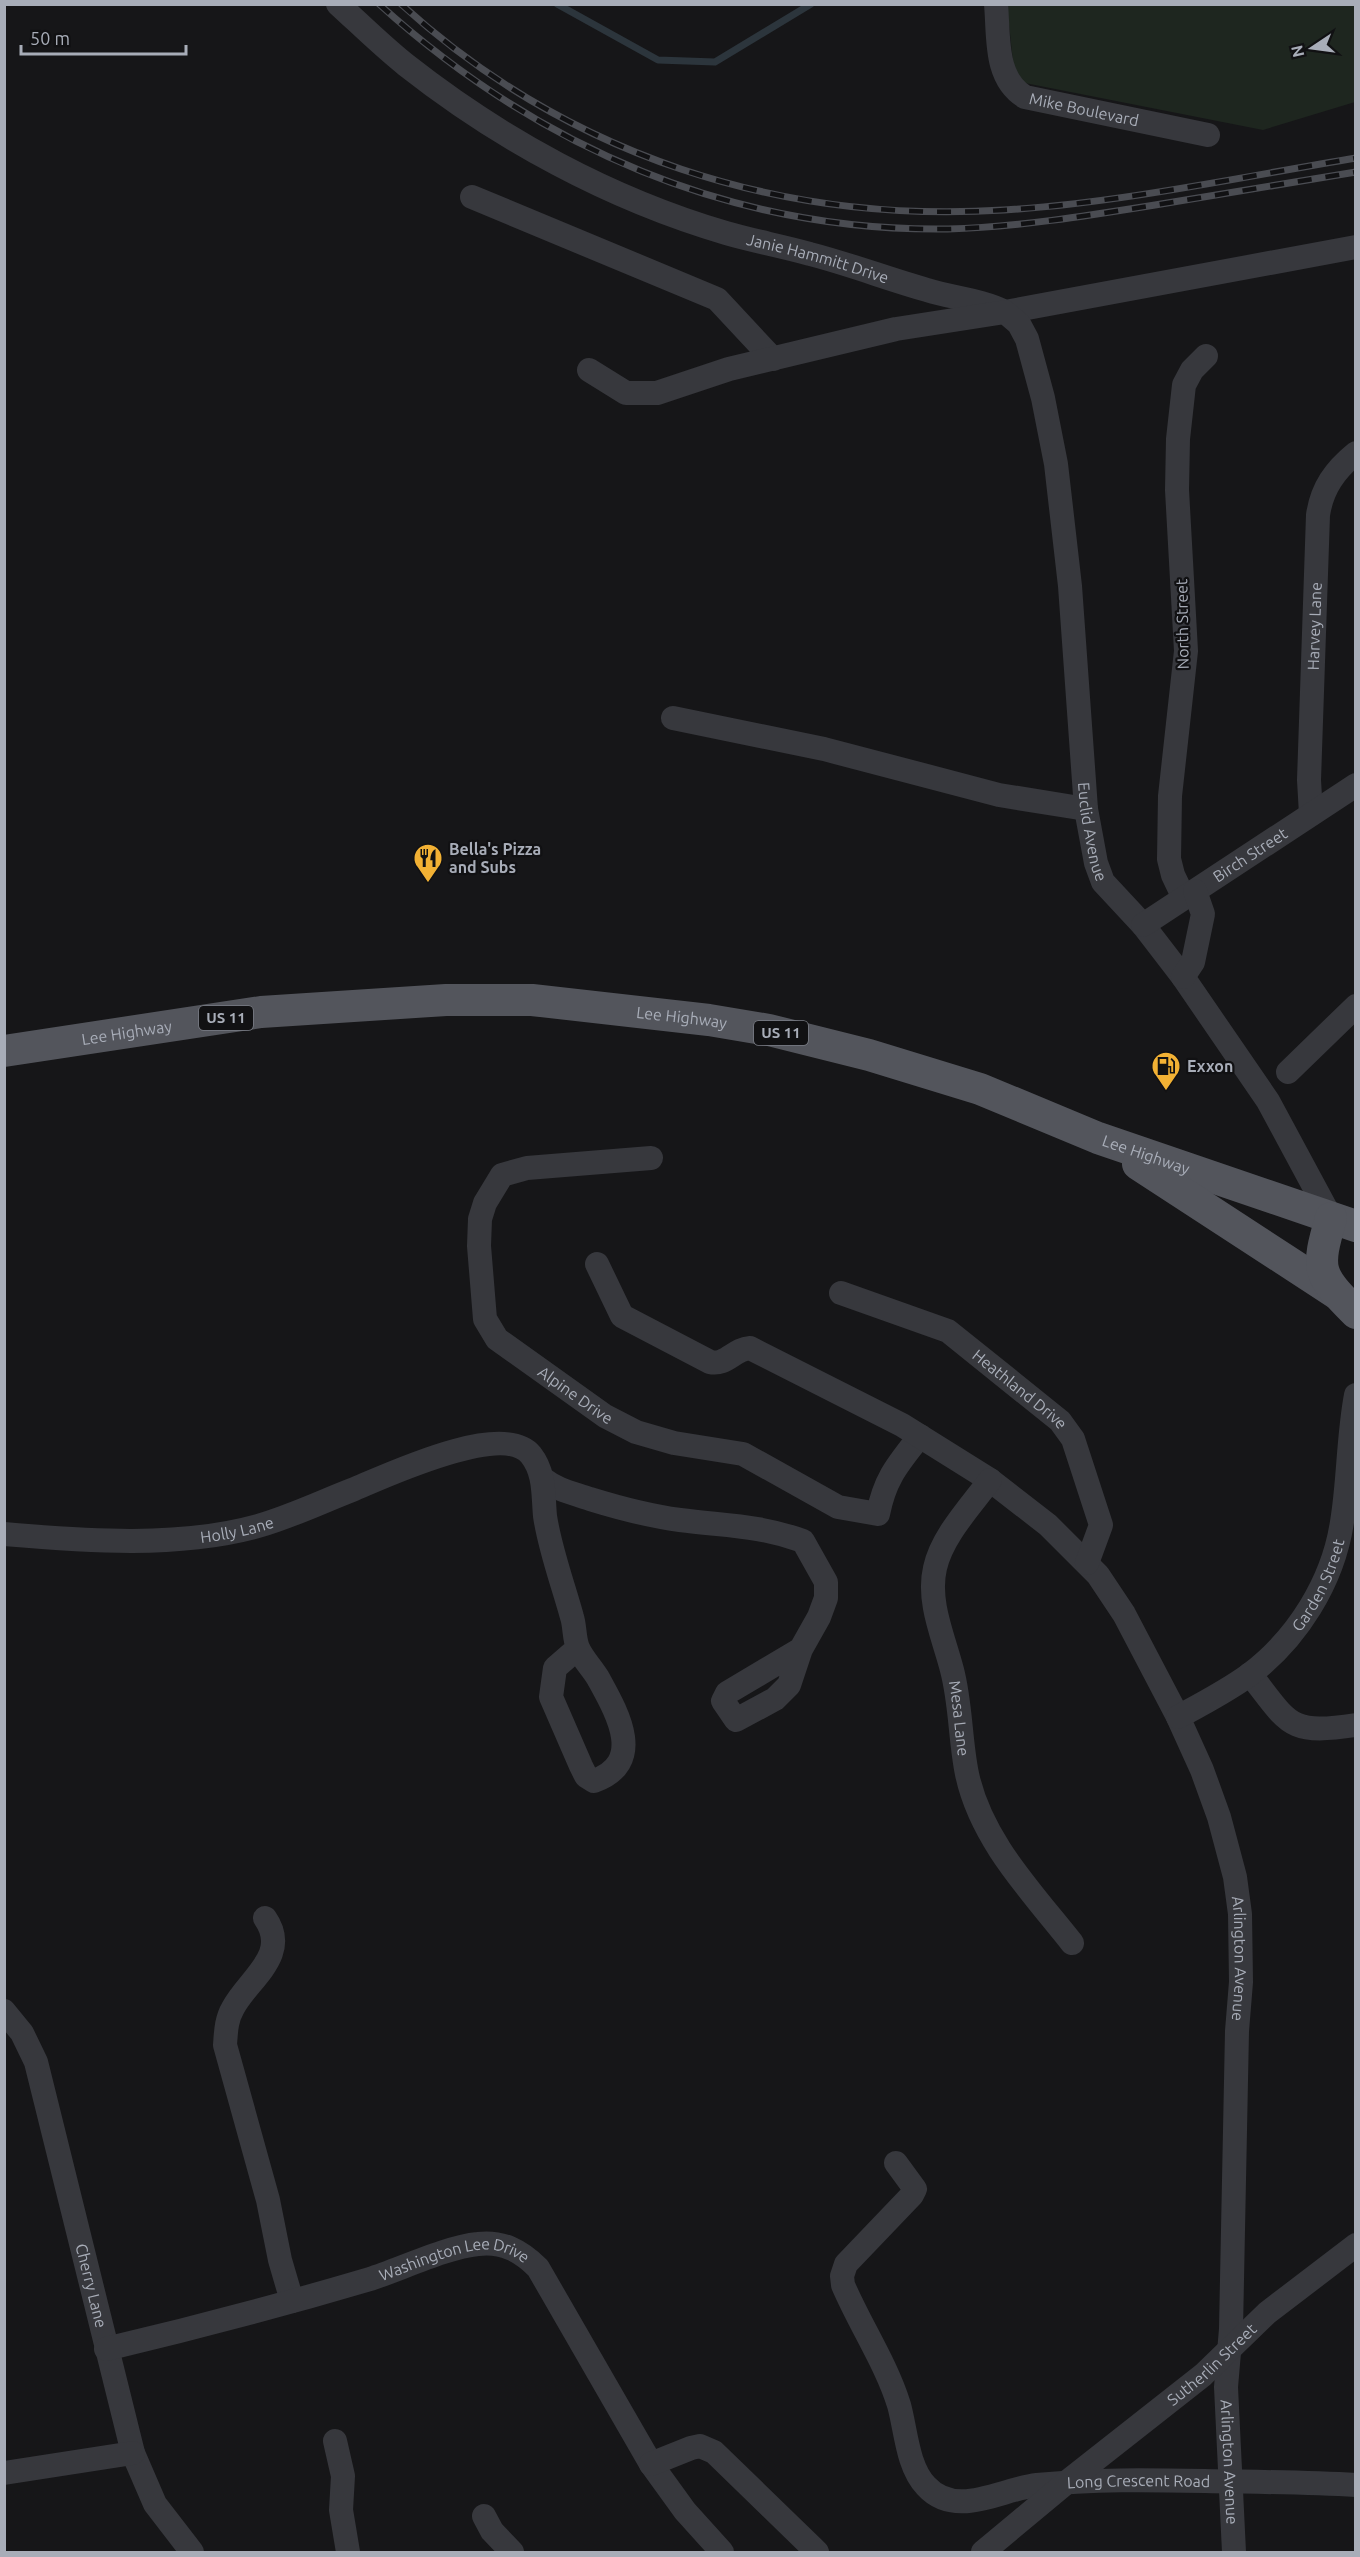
<svg xmlns="http://www.w3.org/2000/svg" width="1360" height="2557" viewBox="0 0 1360 2557" font-family="Ubuntu,sans-serif">
<style>
.green{fill:#1e261f}
.lines{fill:none;stroke-linecap:round;stroke-linejoin:round}
.stream{stroke:#2c353c;stroke-width:7}
.minor{stroke:#37383d;stroke-width:24}
.major{stroke:#53555c;stroke-width:32}
.rail-casing{stroke:#4a4c52;stroke-width:7}
.rail{stroke:#111113;stroke-width:4.5;stroke-dasharray:14;stroke-linecap:butt}
.labels{text-anchor:middle;stroke-width:4.5;stroke-linejoin:round;paint-order:stroke}
.shield{fill:#111113;stroke:#7b7e86;stroke-width:1.5}
.shield-label{font-size:15px;font-weight:bold;fill:#a8adb8}
.street-label{font-size:16px;fill:#a8adb8;stroke:#111113}
.poi-label{font-size:16px;font-weight:bold;fill:#a8adb8;stroke:#111113;text-anchor:start}
</style>
<rect width="100%" height="100%" fill="#161618"/>
<!-- green -->
<path class="green" d="M1007 5H1355V102L1263 130 1015 81Z"/>
<g class="lines">
<!-- stream -->
<path class="stream" d="M557 4 658 60 715 62 811 4"/>
<!-- minor -->
<g class="minor">
<path id="s1" d="M338 4C360 24 382 46 406 65 500 139 610 199 726 233 753 241 782 246 810 254 849 264 888 279 927 290 953 298 981 300 1005 312L1356 247"/>
<path id="s2" d="M996 4C999 37 994 78 1025 97L1208 135"/>
<path d="M472 197 717 299 773 359"/>
<path id="s3" d="M589 370 626 393H657L729 369 896 329 1005 312 1019 324 1027 339 1043 398 1056 464 1070 586 1086 809 1096 863 1103 882 1143 925 1183 977 1268 1101 1331 1218"/>
<path d="M673 718 824 749 999 795 1086 809"/>
<path id="s4" d="M1311 814 1309 780 1318 515C1322 488 1335 470 1356 453"/>
<path d="M1184 898 1173 875 1169 859 1170 796 1186 651 1177 490 1178 439 1184 385 1192 370 1206 356"/>
<path id="s5" d="M1143 925 1356 785"/>
<path d="M1183 977 1193 962 1203 914 1195 891"/>
<path d="M1288 1072 1356 1006"/>
<path id="s6" d="M651 1158 527 1168 502 1175 485 1203 480 1219 479 1246 485 1319 497 1339 605 1416 636 1432 674 1443 743 1454 838 1507 878 1514C885 1478 898 1464 920 1436"/>
<path id="s7" d="M597 1264 622 1316 710 1362C726 1366 734 1349 750 1348L902 1425 990 1480 1048 1525 1098 1575 1124 1614 1178 1717 1202 1770 1219 1817 1235 1877 1240 1914 1241 1982 1237 2031 1231 2329 1226 2387 1234 2552"/>
<path id="s8" d="M841 1293 948 1331 1060 1421 1073 1439 1101 1525 1087 1563"/>
<path d="M543 1479C557 1490 573 1493 590 1499 619 1508 650 1516 680 1520 725 1526 759 1525 803 1541L826 1582V1598L819 1617 801 1649 789 1685 775 1699 736 1720 723 1701 727 1693 801 1649"/>
<path id="s9" d="M990 1480C971 1506 942 1536 935 1568 927 1602 944 1638 952 1670 961 1704 960 1740 967 1774 981 1840 1031 1891 1072 1943"/>
<path id="s10" d="M4 1534C86 1541 179 1548 258 1526 290 1517 321 1502 352 1490 386 1476 503 1420 531 1455 545 1473 543 1494 545 1516 550 1550 563 1584 572 1617 575 1626 574 1639 578 1648 582 1658 592 1668 598 1678 616 1711 647 1762 594 1781L586 1776 581 1766 551 1697 555 1668 578 1648"/>
<path d="M1250 1674C1290 1725 1288 1735 1356 1725"/>
<path id="s11" d="M1178 1717C1202 1704 1227 1691 1249 1675 1297 1639 1333 1582 1342 1522 1349 1480 1348 1437 1356 1395"/>
<path d="M265 1918C291 1955 248 1979 233 2008 226 2020 226 2032 225 2045L268 2200 280 2260 292 2301"/>
<path id="s12" d="M4 2011 22 2033 36 2062 133 2453 155 2504 192 2552"/>
<path id="s13" d="M896 2163 915 2189 912 2195 846 2264 842 2276 843 2285C860 2325 886 2363 899 2405 906 2430 907 2466 926 2486 956 2519 1001 2489 1037 2485 1093 2479 1149 2480 1205 2481 1256 2482 1305 2482 1356 2485"/>
<path id="s14" d="M106 2349C195 2328 282 2305 370 2279 401 2269 447 2247 478 2244 503 2241 521 2251 538 2268L651 2464 685 2511 722 2552"/>
<path d="M335 2441 343 2476 341 2510 348 2552"/>
<path d="M651 2464 691 2448 700 2446 714 2452 817 2552"/>
<path d="M4 2473 133 2453"/>
<path d="M484 2516 492 2531 512 2552"/>
<path id="s15" d="M983 2552 1067 2482 1203 2375 1267 2313 1356 2245"/>
</g>
<!-- major -->
<g class="major">
<path id="s16" d="M4 1051 261 1012 446 1000H532L709 1020 769 1030 869 1055 980 1089 1098 1138 1356 1226"/>
<path d="M1138 1164 1336 1293"/>
<path d="M1331 1218C1316 1270 1317 1274 1356 1313"/>
</g>
<!-- rail casing -->
<g class="rail-casing">
<path id="rail" d="M379 4C537 147 732 232 948 229 1017 227 1086 216 1155 205 1222 194 1289 183 1356 172
M401 4C568 156 781 224 1004 210 1119 203 1241 177 1356 158"/>
</g>
<!-- rail -->
<use href="#rail" class="rail"/>
</g>
<!-- icons -->
<defs>
<g id="restaurant-pin" transform="scale(1.5)"><path d="M0 17L-7.5 6A9.5 9.5 0 1 1 7.5 6Z" fill="#f2b134" stroke="#111113"/><path d="M-5-6h1v4h1v-4h1v4h1v-4h1v5L-1.5 .5V6h-2V.5L-5-1ZM5-6V6H3V1.5H1.5Q1.5-4 5-6Z" fill="#111"/></g>
<g id="fuel-pin" transform="scale(1.5)"><path d="M0 17L-7.5 6A9.5 9.5 0 1 1 7.5 6Z" fill="#f2b134" stroke="#111113"/><path d="M-5.5-6h7V0h2V4h1.3V-2.5L3-4.5l.8-.8L6-3V5H2.5V1h-1V6h-7ZM-4.2-4.7v3.2H.2V-4.7Z" fill="#111"/></g>
</defs>
<g fill-rule="evenodd">
<use href="#restaurant-pin" x="428" y="858"/>
<use href="#fuel-pin" x="1166" y="1066"/>
</g>
<g class="labels">
<!-- shield labels -->
<g class="shield">
<rect x="199" y="1006" width="54" height="24" rx="4.5"/>
<rect x="754" y="1021" width="54" height="24" rx="4.5"/>
</g>
<g class="shield-label">
<text x="226" y="1023">US 11</text>
<text x="781" y="1038">US 11</text>
</g>
<!-- street labels -->
<g class="street-label">
<text dy="6" stroke="none"><textPath href="#s2" startOffset="162">Mike Boulevard</textPath></text>
<text dy="6" stroke="none"><textPath href="#s1" startOffset="550">Janie Hammitt Drive</textPath></text>
<text transform="translate(1182 624) rotate(-91)" y="6">North Street</text>
<text dy="6" stroke="none"><textPath href="#s4" startOffset="188">Harvey Lane</textPath></text>
<text dy="6" stroke="none"><textPath href="#s3" startOffset="966">Euclid Avenue</textPath></text>
<text dy="6" stroke="none"><textPath href="#s5" startOffset="128">Birch Street</textPath></text>
<text dy="6" stroke="none"><textPath href="#s16" startOffset="682">Lee Highway</textPath></text>
<text dy="6" stroke="none"><textPath href="#s16" startOffset="124">Lee Highway</textPath></text>
<text dy="6" stroke="none"><textPath href="#s16" startOffset="1168">Lee Highway</textPath></text>
<text dy="6" stroke="none"><textPath href="#s8" startOffset="206">Heathland Drive</textPath></text>
<text dy="6" stroke="none"><textPath href="#s6" startOffset="420">Alpine Drive</textPath></text>
<text dy="6" stroke="none"><textPath href="#s10" startOffset="234">Holly Lane</textPath></text>
<text dy="6" stroke="none"><textPath href="#s11" startOffset="198">Garden Street</textPath></text>
<text dy="6" stroke="none"><textPath href="#s9" startOffset="258">Mesa Lane</textPath></text>
<text dy="6" stroke="none"><textPath href="#s7" startOffset="1034">Arlington Avenue</textPath></text>
<text dy="6" stroke="none"><textPath href="#s14" startOffset="362">Washington Lee Drive</textPath></text>
<text dy="6" stroke="none"><textPath href="#s12" startOffset="291">Cherry Lane</textPath></text>
<text dy="6" stroke="none"><textPath href="#s15" startOffset="296">Sutherlin Street</textPath></text>
<text dy="6" stroke="none"><textPath href="#s7" startOffset="1538">Arlington Avenue</textPath></text>
<text dy="6" stroke="none"><textPath href="#s13" startOffset="594">Long Crescent Road</textPath></text>
</g>
<!-- poi labels -->
<g class="poi-label">
<text x="449" y="855">Bella's Pizza<tspan x="449" dy="18">and Subs</tspan></text>
<text x="1187" y="1072">Exxon</text>
</g>
</g>
<!-- border -->
<rect width="1360" height="2557" fill="none" stroke="#a8adb8" stroke-width="12"/>
<!-- north arrow -->
<g transform="translate(1312 48) rotate(257)" stroke="#111113" stroke-width="4.5" paint-order="stroke">
<path d="M0-4.5L10 22L0 15L-10 22Z" fill="#a8adb8"/>
<text y="-9" font-size="16" font-weight="bold" text-anchor="middle" fill="#a8adb8">N</text>
</g>
<!-- scale -->
<path d="M21 45v9h165v-9" fill="none" stroke="#a8adb8" stroke-width="3"/>
<text x="30" y="45" font-size="18" fill="#a8adb8" stroke="#111113" stroke-width="4.5" paint-order="stroke">50 m</text>
</svg>
